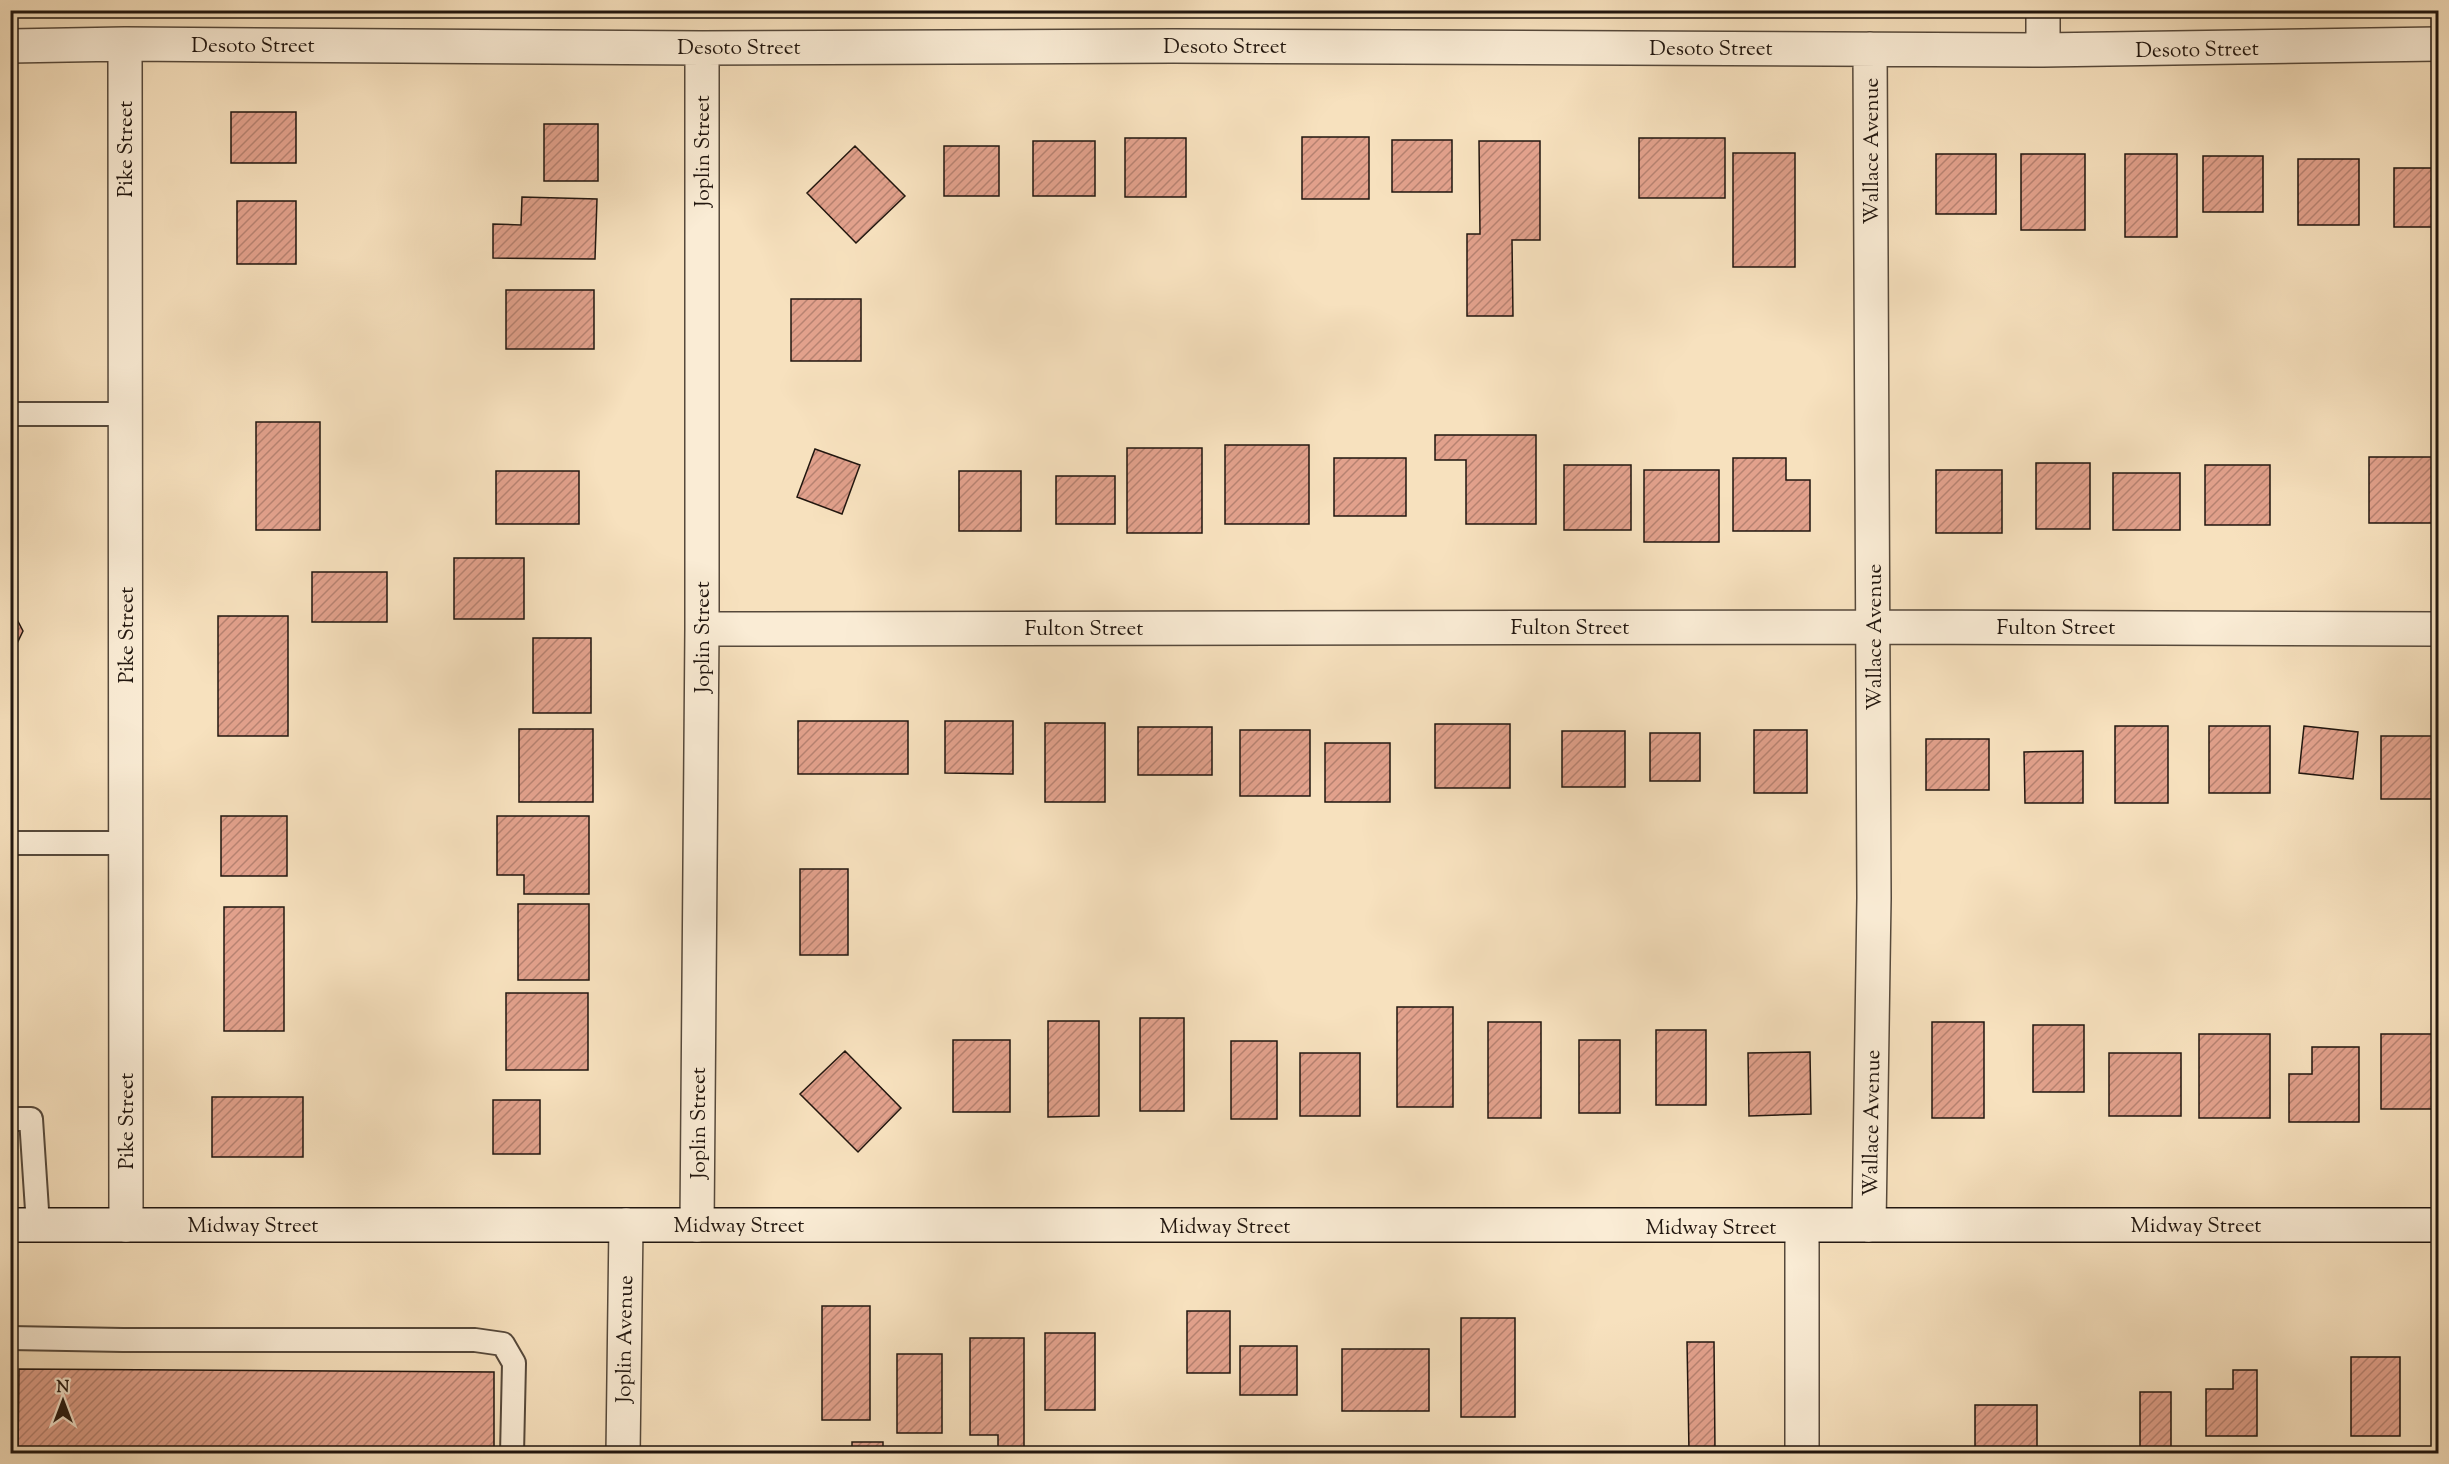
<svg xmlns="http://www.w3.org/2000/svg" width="2449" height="1464" viewBox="0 0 2449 1464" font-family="'Sorts Mill Goudy',serif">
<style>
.building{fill:url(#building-hatch);stroke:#21160f;stroke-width:1.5}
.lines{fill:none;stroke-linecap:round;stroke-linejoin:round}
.lane-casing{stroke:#56493b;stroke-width:26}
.street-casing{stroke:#56493b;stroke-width:36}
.secondary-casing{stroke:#21160f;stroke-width:36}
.lane{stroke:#faecd5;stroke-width:22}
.street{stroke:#faecd5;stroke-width:33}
.secondary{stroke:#faecd5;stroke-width:33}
.labels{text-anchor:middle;stroke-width:4.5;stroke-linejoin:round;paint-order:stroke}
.street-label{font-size:21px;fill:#21160f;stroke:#faecd5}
</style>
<defs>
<pattern id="building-hatch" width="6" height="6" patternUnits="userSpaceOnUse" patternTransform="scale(1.5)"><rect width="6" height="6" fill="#e2a18c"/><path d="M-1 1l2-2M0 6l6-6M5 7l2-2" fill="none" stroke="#b78271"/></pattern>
</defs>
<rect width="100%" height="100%" fill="#f7e1be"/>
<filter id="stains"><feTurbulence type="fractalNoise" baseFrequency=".00333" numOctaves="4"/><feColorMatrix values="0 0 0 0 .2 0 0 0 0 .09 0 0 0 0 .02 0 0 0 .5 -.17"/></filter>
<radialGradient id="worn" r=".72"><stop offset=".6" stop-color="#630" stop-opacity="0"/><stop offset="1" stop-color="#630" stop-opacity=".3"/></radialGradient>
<!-- building -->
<path class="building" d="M231 112H296V163H231Z
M544 124H598V181H544Z
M1302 137H1369V199H1302Z
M1125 138H1186V197H1125Z
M1639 138H1725V198H1639Z
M1392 140H1452V192H1392Z
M1033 141H1095V196H1033Z
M1479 141H1540V240H1512L1513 316H1467V234H1480Z
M855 146 905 196 856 243 807 193Z
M944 146H999V196H944Z
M1733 153H1795V267H1733Z
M1936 154H1996V214H1936Z
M2021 154H2085V230H2021Z
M2125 154H2177V237H2125Z
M2203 156H2263V212H2203Z
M2298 159H2359V225H2298Z
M2394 168H2438V227H2394Z
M522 197 597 199 595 259 493 258V224L521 225Z
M237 201H296V264H237Z
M506 290H594V349H506Z
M791 299H861V361H791Z
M256 422H320V530H256Z
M1435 435H1536V524H1466V460H1435Z
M1225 445H1309V524H1225Z
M1127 448H1202V533H1127Z
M815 449 860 465 842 514 797 497Z
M2369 457H2432V523H2369Z
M1334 458H1406V516H1334Z
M1733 458H1786V480H1810V531H1733Z
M2036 463H2090V529H2036Z
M1564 465H1631V530H1564Z
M2205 465H2270V525H2205Z
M1644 470H1719V542H1644Z
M1936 470H2002V533H1936Z
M496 471H579V524H496Z
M959 471H1021V531H959Z
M2113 473H2180V530H2113Z
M1056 476H1115V524H1056Z
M454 558H524V619H454Z
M312 572H387V622H312Z
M10 606 23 631 10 658Z
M218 616H288V736H218Z
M533 638H591V713H533Z
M798 721H908V774H798Z
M945 721H1013V774L945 773Z
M1045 723H1105V802H1045Z
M1435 724H1510V788H1435Z
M2115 726H2168V803H2115Z
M2209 726H2270V793H2209Z
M2304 726 2358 732 2353 779 2299 773Z
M1138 727H1212V775H1138Z
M519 729H593V802H519Z
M1240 730H1310V796H1240Z
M1754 730H1807V793H1754Z
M1562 731H1625V787H1562Z
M1650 733H1700V781H1650Z
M2381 736H2436V799H2381Z
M1926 739H1989V790H1926Z
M1325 743H1390V802H1325Z
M2083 751V803H2025L2024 752Z
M221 816H287V876H221Z
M497 816H589V894H524V875H497Z
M800 869H848V955H800Z
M518 904H589V980H518Z
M224 907H284V1031H224Z
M506 993H588V1070H506Z
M1397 1007H1453V1107H1397Z
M1140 1018H1184V1111H1140Z
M1048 1021H1099V1116L1048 1117Z
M1488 1022H1541V1118H1488Z
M1932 1022H1984V1118H1932Z
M2033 1025H2084V1092H2033Z
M1656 1030H1706V1105H1656Z
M2199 1034H2270V1118H2199Z
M2381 1034H2438V1109H2381Z
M953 1040H1010V1112H953Z
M1579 1040H1620V1113H1579Z
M1231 1041H1277V1119H1231Z
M2312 1047H2359V1122H2289V1074H2312Z
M845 1051 901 1108 858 1152 800 1094Z
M1810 1052 1811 1114 1749 1116 1748 1053Z
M1300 1053H1360V1116H1300Z
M2109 1053H2181V1116H2109Z
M212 1097H303V1157H212Z
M493 1100H540V1154H493Z
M822 1306H870V1420H822Z
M1187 1311H1230V1373H1187Z
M1461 1318H1515V1417H1461Z
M1045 1333H1095V1410H1045Z
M970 1338H1024V1453H998V1435H970Z
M1687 1342H1714L1715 1450 1689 1451Z
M1240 1346H1297V1395H1240Z
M1342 1349H1429V1411H1342Z
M897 1354H942V1433H897Z
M2351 1357H2400V1436H2351Z
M19 1369 494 1372V1454H18Z
M2233 1370H2257V1436H2206V1389H2233Z
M2140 1392H2171V1454H2140Z
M1975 1405H2037V1454H1975Z
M852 1442H883V1454H852Z"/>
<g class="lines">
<!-- lane casing -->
<g class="lane-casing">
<path id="lane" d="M10 414H126
M10 843H126
M10 1119H31L38 1225
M10 1338 123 1340H475L503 1344 514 1363 512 1454"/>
</g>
<!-- street casing -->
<g class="street-casing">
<path id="street" d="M2043 10V50
M125 44 126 1225
M10 46 125 44 702 48 1173 46 2043 50 2438 44
M702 629 1874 627 2438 629
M697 1225 702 629V48
M1869 1225 1874 898 1870 49
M623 1454 626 1225
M1802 1454V1227"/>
</g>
<!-- secondary casing -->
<g class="secondary-casing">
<path id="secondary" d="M10 1225H2438"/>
</g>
<!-- lane -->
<use href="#lane" class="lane"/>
<!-- street -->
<use href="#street" class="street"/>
<!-- secondary -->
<use href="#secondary" class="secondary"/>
</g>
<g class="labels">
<!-- street labels -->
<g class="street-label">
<text x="253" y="52">Desoto Street</text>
<text x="1225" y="53">Desoto Street</text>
<text x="739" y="54">Desoto Street</text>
<text x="1711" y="55">Desoto Street</text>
<text transform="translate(2197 49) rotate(-1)" y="7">Desoto Street</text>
<text transform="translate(125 149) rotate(-90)" y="7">Pike Street</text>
<text transform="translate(702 151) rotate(-90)" y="7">Joplin Street</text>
<text transform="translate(1871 151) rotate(-90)" y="7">Wallace Avenue</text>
<text x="1570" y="634">Fulton Street</text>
<text x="2056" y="634">Fulton Street</text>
<text x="1084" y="635">Fulton Street</text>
<text transform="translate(126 635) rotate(-90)" y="7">Pike Street</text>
<text transform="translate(702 637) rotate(-90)" y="7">Joplin Street</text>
<text transform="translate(1874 637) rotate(-90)" y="7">Wallace Avenue</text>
<text transform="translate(126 1121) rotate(-90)" y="7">Pike Street</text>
<text transform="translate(698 1123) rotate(-90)" y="7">Joplin Street</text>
<text transform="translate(1871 1123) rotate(-89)" y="7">Wallace Avenue</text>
<text x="253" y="1232">Midway Street</text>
<text x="739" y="1232">Midway Street</text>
<text x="2196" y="1232">Midway Street</text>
<text x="1225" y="1233">Midway Street</text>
<text x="1711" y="1234">Midway Street</text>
<text transform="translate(624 1339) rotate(-89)" y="7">Joplin Avenue</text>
</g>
</g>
<!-- margin -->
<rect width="2449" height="1464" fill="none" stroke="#f7e1be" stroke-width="36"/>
<rect x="12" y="12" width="2425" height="1440" fill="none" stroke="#21160f" stroke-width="3"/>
<rect x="18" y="18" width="2413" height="1428" fill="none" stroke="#21160f" stroke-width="1.5"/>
<!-- north arrow -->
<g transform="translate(63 1401)" stroke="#faecd5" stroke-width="4.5" paint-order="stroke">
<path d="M0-4.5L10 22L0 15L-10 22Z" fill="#21160f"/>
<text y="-9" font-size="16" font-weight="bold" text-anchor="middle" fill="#21160f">N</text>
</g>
<rect width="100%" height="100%" filter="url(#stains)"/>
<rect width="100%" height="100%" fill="url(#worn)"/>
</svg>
